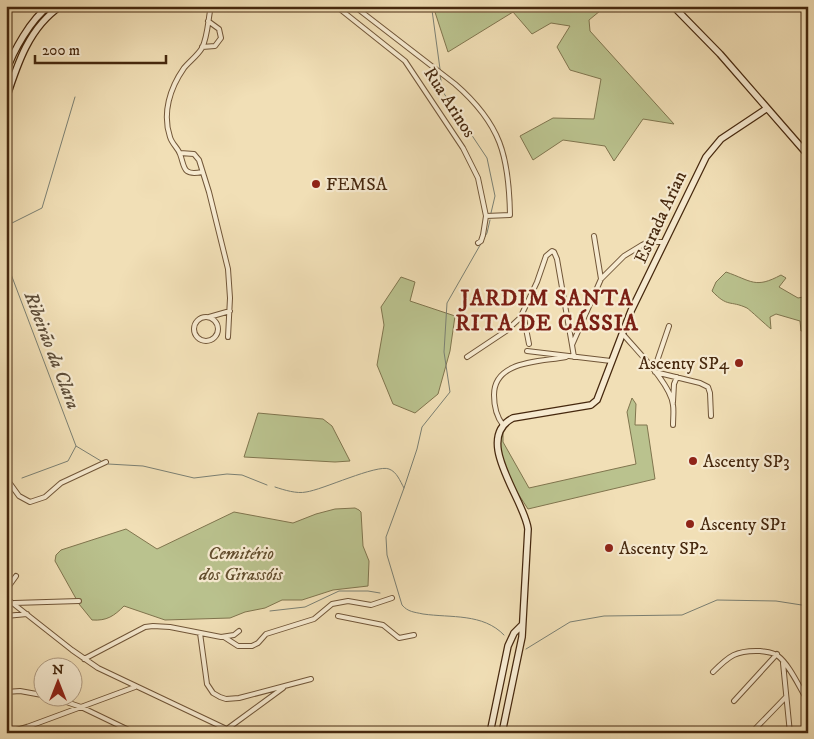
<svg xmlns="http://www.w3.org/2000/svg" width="814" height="739" viewBox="0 0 814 739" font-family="'IM FELL DW Pica',serif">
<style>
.green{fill:#bac28e;stroke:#80754e}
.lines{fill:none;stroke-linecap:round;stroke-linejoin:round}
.stream{stroke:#7b8073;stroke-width:1}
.street-casing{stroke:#715638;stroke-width:6}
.secondary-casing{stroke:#46280e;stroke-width:8}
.street{stroke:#f6ead0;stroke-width:4}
.secondary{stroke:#f6ead0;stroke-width:5.5}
.poi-dot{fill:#8f2418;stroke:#f6ead0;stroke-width:2}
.labels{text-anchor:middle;stroke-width:4.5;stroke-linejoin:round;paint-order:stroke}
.street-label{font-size:18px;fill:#46280e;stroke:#f6ead0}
.poi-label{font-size:18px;fill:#46280e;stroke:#f6ead0;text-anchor:start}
.park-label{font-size:18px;font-style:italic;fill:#634e2e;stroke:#f6ead0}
.water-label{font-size:19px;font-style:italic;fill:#5c4c38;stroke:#f6ead0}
.district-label{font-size:22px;font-weight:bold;letter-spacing:1px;fill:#7a1f14;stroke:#f6ead0}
</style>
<rect width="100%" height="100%" fill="#f1dfb6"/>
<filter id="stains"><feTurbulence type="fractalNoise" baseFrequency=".004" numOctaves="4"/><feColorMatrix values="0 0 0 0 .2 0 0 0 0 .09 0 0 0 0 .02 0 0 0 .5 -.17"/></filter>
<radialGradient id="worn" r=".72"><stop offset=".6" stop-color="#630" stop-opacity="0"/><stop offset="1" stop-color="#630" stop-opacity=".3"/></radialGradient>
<!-- green -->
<path class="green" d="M433 6H606L589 20 590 31 674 124 643 119 614 161 605 146 563 140 533 160 520 136 553 118 594 119 601 79 570 70 557 47 570 26 551 23 532 34 513 12 448 52Z
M726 272C752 281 755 289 781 275L786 278 779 287 798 298 803 297 808 292V331H801L800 321 776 314 770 317 771 329C766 325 750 310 747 308 730 300 728 308 712 291L716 282Z
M401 277 415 282 410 301 455 316 450 351 438 394 415 413 393 404 377 365 384 325 381 307Z
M632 398 636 404 635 425H647L655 479 528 509C517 492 501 469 499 448 499 442 502 434 503 428V442L529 488 636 464 627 412Z
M258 413 323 419 332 426 350 461 335 462 244 457Z
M355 508 359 510 361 512 363 546 369 561 368 586 333 590 302 600H282L265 608 245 612 230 618 165 620 124 606C114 616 107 621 92 620L79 604 55 561 56 555 61 550 126 529 157 549 234 512 293 523 316 514 335 509Z"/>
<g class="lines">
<!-- stream -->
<path class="stream" d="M432 10 440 69
M440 75 443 92 487 158 495 196 491 213
M6 226 42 208 75 97
M6 261 76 446
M108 464 143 466 194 478 227 474 242 475 267 485
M22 478 68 461 76 446 101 461
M275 487C284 490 297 494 306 492 322 490 377 464 389 469 397 472 400 481 404 488L386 537 387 555 402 605C408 612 414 612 423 614 451 618 483 613 504 635
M404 488 417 449 422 427 450 392 444 352 447 303 487 233 490 220
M270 611 305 607 339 591H368L380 593
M526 649 570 622 604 616 682 615 717 600 776 601 808 606"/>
<!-- street casing -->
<g class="street-casing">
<path id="street" d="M336 6 405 61 463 148 478 178 486 216 483 235 481 241 478 243
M354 6 455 84C501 124 509 156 510 215L486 216
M202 47 215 46 221 38 219 29 208 21
M180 153 194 154 199 160 209 192 228 269 230 298 228 337
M202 172C182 176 185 167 180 154 178 148 172 144 170 137 162 113 170 88 184 68 190 61 198 55 202 48 208 36 208 19 211 6
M594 236 601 279
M523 313 529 344
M209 317 230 311
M194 329a12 12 0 1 1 24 0a12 12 0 1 1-24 0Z
M622 333C636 350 671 384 673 405 674 411 673 419 673 425
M527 351 611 361
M467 357 506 331 520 318 537 282 546 256 552 251 554 252 557 259 572 345
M574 357 572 345 601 279 624 256 642 245 648 242H665
M654 370 669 326
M655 372 700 383 708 387 710 393 711 416
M673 402 674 384 677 377
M503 425C496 416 494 406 494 395 494 360 541 362 566 357
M6 478 19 496 30 502 45 497 61 483 106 462
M6 590 16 576
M6 598 72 650 98 668 235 733
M14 603 79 601
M6 616 27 614
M338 616 383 625 399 638 414 635
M200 633 207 684 213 693 220 697 226 699 239 698 311 679
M224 637 238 646H252L258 643 266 634 314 619 332 604 348 601 371 605 392 598
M84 659 145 627 153 626 170 627 221 637 234 635 239 631
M783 663 790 733
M713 672C729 656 736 650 760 651 766 652 773 652 778 656 790 665 800 689 808 701
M6 692 20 691 42 695
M49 696 81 707 135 733
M734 701 777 654
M27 727 39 733
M756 728 786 697
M227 729 283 688
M6 733 27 727 135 687"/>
</g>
<!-- secondary casing -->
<g class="secondary-casing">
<path id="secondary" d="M673 6 720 54 808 155
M6 72C13 51 31 19 49 6
M6 99C17 65 29 27 61 6
M490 733 508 646 514 633 522 625
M502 733 522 637 528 529C525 500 472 439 513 418L591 405 597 400 631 311 706 157 721 139 766 109"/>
</g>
<!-- street -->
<use href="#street" class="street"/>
<!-- secondary -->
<use href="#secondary" class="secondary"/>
</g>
<!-- markers -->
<g class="poi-dot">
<circle cx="316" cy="184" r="5"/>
<circle cx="739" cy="363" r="5"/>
<circle cx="693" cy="461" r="5"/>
<circle cx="690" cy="524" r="5"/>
<circle cx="609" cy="548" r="5"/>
</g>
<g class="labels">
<!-- street labels -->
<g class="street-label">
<text transform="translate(450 102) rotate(57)" y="6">Rua Arinos</text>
<text transform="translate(660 217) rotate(-65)" y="6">Estrada Arian</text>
</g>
<!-- poi labels -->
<g class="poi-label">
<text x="326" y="190">FEMSA</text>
<text x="729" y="369" text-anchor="end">Ascenty SP4</text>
<text x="703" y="467">Ascenty SP3</text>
<text x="700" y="530">Ascenty SP1</text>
<text x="619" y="554">Ascenty SP2</text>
</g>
<!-- park labels -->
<g class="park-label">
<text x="241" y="559">Cemitério<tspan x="241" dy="21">dos Girassóis</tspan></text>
</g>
<!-- water labels -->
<g class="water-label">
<text transform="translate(53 350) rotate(69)" y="7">Ribeirão da Clara</text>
</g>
<!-- district labels -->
<g class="district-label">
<text x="547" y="305">JARDIM SANTA<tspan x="547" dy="25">RITA DE CÁSSIA</tspan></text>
</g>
</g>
<!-- margin -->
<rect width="814" height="739" fill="none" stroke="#f1dfb6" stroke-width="25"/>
<rect x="8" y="8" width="799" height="724" fill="none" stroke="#46280e" stroke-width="2.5"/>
<rect x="12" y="12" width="789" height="714" fill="none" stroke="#46280e"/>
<!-- north arrow -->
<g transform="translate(58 682)"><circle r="24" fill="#f6ead0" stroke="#b09c82"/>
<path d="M0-4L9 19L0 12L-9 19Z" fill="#8f2418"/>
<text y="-8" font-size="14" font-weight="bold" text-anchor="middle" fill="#46280e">N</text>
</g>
<!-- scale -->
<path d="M35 55v8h131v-8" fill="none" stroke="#46280e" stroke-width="2.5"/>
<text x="42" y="55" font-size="15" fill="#46280e" stroke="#f6ead0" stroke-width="4" paint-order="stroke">200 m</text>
<rect width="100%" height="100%" filter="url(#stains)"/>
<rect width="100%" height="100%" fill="url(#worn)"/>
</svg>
